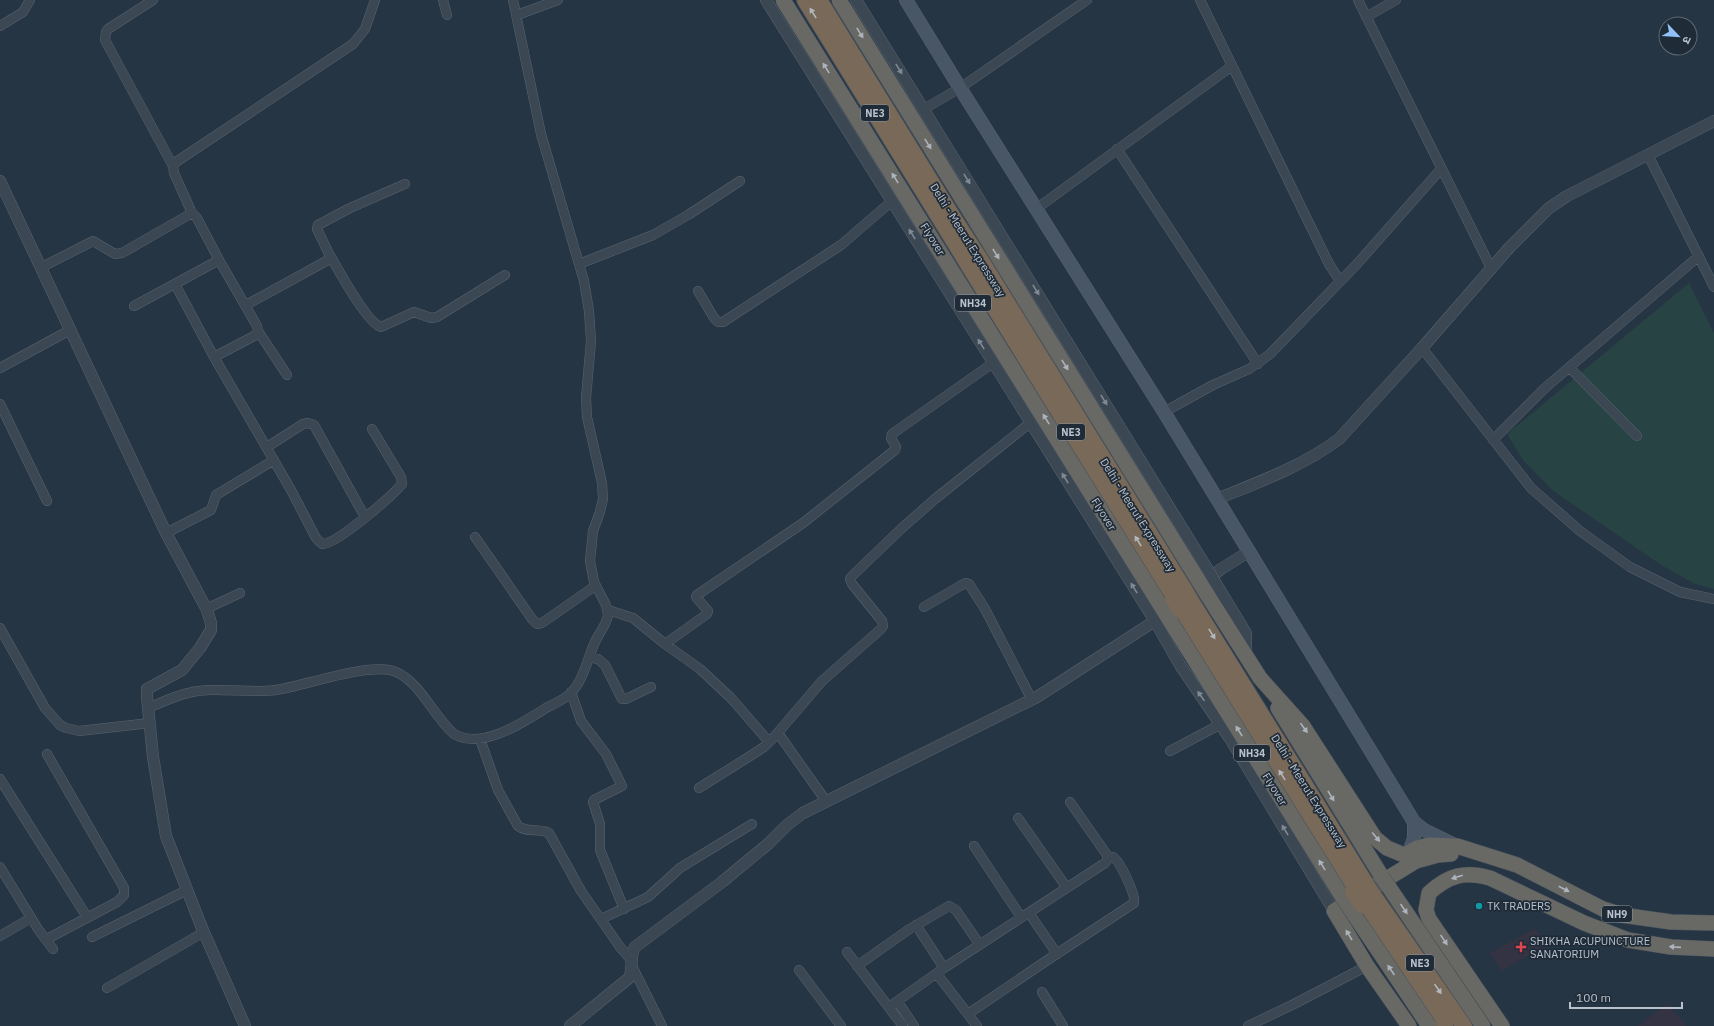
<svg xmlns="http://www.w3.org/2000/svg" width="1714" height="1026" viewBox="0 0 1714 1026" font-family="'IBM Plex Sans','Noto Sans Devanagari',sans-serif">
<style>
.medical{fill:#343343}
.green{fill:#284344}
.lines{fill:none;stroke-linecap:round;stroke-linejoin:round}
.minor-casing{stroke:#596470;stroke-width:10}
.tertiary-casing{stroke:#596470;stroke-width:12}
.secondary-casing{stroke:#596470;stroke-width:14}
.trunk-casing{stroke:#45515d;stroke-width:16}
.motorway-casing{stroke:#45515d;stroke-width:18}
.minor{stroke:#3b4752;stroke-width:9}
.tertiary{stroke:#3b4752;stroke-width:11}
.secondary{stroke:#495665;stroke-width:13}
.trunk{stroke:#686865;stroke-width:15}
.motorway{stroke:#786958;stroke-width:16}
.tertiary-bridge-casing{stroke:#596470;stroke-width:12;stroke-linecap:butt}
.trunk-bridge-casing{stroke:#45515d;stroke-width:16;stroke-linecap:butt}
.motorway-bridge-casing{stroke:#45515d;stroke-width:18;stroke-linecap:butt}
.tertiary-bridge{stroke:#3b4752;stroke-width:11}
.trunk-bridge{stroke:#686865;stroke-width:15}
.motorway-bridge{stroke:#786958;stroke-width:16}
.oneway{fill:#b2b8c0}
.oneway2{fill:#acb4bd}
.oneway3{fill:#808a95}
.culture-dot{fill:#0f9aa8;stroke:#1f2c38;stroke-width:1.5}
.health-dot{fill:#e0444e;stroke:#1f2c38;stroke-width:1.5}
.labels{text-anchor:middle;stroke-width:3.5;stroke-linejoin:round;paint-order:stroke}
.shield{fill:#1f2c38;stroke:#8a94a0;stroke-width:1}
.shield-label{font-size:10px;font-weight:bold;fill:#b8c1cc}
.street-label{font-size:11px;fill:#b8c1cc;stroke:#1f2c38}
.poi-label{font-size:11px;fill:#b8c1cc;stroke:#1f2c38;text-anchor:start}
</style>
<rect width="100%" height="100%" fill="#263543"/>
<!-- medical -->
<path class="medical" d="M1534 929 1551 942 1502 971 1490 953Z
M1667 1004 1686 1025 1685 1026H1638Z"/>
<!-- green -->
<path class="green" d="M1689 283 1714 333V589L1695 584 1661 565 1552 490 1523 460 1507 434Z"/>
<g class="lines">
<!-- minor casing -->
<g class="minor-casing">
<path id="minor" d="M153 0 108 29 106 32 105 40 173 166
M443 0 447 15
M1200 0 1329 264 1340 281
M1358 0 1491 268
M517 15 558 0
M1366 17 1396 0
M0 26 23 12 30 0
M924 109 960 88 1087 0
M1117 149 1258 364
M1648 155 1714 287
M1036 209 1232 66
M331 257C339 271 367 323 381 327L414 312 431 318 437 317 505 275
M579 264 653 235 688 215 740 181
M40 268 93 241 115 254 122 253 192 213
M175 284 214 357 291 490 316 538 322 544C336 545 392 496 402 484L401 477 372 429
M698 291 714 318 718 322H723L841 245 892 201
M246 305 330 259V256L317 229 318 225 350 208 405 184
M134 306 219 260
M1422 348 1531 488 1580 531 1630 567 1680 592 1714 599
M214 357 256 335 258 331
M1569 367 1637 436
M0 368 70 330
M287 375 258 331 257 326 219 260 197 218 192 213 174 173 173 166 176 162 353 44 365 29 375 0
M0 404 47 501
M1164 412 1213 385 1249 369 1270 354 1357 264 1441 169
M1493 440 1545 388 1699 256
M267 447 303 424 308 423 314 425 365 517
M166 533 211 510 216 495 274 460
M475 537 532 619 537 624 542 623 595 586
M924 607 960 586 966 583 969 584 985 609 1032 700
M206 609 240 593
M608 610 633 618 665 644 700 669 731 698 769 742
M0 628 45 708 60 725 66 728 79 731 150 723
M665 644 707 614 708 611 696 597 697 595 803 523 895 450 896 447 891 438 892 434 993 363
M589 657 598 659 605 665 622 699H626L651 687
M571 692 581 721 606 754 622 786 594 800 593 802 600 824V850L624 909
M148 708C161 703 174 696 188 693 216 686 247 694 276 690 305 686 371 661 396 672 420 682 434 717 454 734 482 750 522 723 546 708 554 704 563 700 570 694 584 680 587 659 595 642 599 633 607 624 608 615L606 605 594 582 590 561 593 531 600 512 603 499 602 483 587 417 586 398 591 341 589 311 584 281 541 134 513 0
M778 733 826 801
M480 739 498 790 518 826C527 833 540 828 549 833L581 891 620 947 632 961
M1170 751 1221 724
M0 779 87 917
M699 788 747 758 764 747 775 736 822 681 881 629 883 626 882 621 852 584 850 579 852 576 902 528 935 499 1030 423
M1018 818 1067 888
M974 846 1021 917
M0 867 38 929 53 949
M1029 913 1057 954
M601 919 648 897 680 868 752 824
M916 925 944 968
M0 936 31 918
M92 937 187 890
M47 939 117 902 124 895V888L47 754
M847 952 903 1026
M632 966 662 1026
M857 966 908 930 949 906 956 910 980 945
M799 970 841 1026
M937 974 977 1026
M107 988 204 932
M1042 992 1063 1026
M898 1002 914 1026
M889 1007 944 968 1105 863 1107 860V855L1070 802
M968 1014 1046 961 1134 903C1136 895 1120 861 1113 857H1108
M1248 1026 1294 1004 1367 966"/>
</g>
<!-- tertiary casing -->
<g class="tertiary-casing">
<path id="tertiary" d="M766 0 1155 621 1180 665 1229 737 1334 911
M856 0 1208 570
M0 181 166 533 207 610 211 623V630L200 648 182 670 147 689V697L153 757 166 836 202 928 245 1026
M1217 499C1259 482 1303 466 1339 439L1422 348 1509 248 1549 208 1567 196 1714 121
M1215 582 1246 633V656
M1182 600 1221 569 1250 551
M570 1026 629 978C634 967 629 956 635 947L722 882 768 844 787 825 803 813 1037 697 1161 617"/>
</g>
<!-- secondary casing -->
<g class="secondary-casing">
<path id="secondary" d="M906 0 960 88 1164 412 1414 822 1424 830 1455 845
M1409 852 1414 838V822"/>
</g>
<!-- trunk casing -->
<g class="trunk-casing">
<path id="trunk" d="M1208 596 1260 678 1303 726 1375 838 1387 848 1404 855 1417 848 1429 845 1457 846 1517 865 1603 909 1622 915 1671 922 1714 923
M1278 708 1382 877
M1409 1026 1367 966 1334 911 1416 861 1438 855 1451 854
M1502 1026 1429 919 1426 910 1429 893C1449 875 1464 871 1490 878L1584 923 1628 940 1671 947 1714 949"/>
</g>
<!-- motorway casing -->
<g class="motorway-casing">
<path id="motorway" d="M805 0 944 225
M819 0 954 219
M980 259 1184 589
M969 266 1173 598
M1191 601 1366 884
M1180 610 1353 892
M1373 895 1464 1026
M1362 905 1445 1026"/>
</g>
<!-- minor -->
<use href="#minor" class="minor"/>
<!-- tertiary -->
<use href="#tertiary" class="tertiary"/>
<!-- secondary -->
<use href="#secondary" class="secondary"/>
<!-- trunk -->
<use href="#trunk" class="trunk"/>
<!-- motorway -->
<use href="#motorway" class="motorway"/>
<!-- tertiary-bridge casing -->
<g class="tertiary-bridge-casing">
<path id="tertiary-bridge" d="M1208 570 1215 582"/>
</g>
<!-- trunk-bridge casing -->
<g class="trunk-bridge-casing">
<path id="trunk-bridge" d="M783 0 1343 898 1429 1026
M839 0 1208 596
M1382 877 1483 1026"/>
</g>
<!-- motorway-bridge casing -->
<g class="motorway-bridge-casing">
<path id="motorway-bridge" d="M954 219 980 259
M944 225 969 266
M1184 589 1191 601
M1173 598 1180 610
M1366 884 1373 895
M1353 892 1362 905"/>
</g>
<!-- tertiary-bridge -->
<use href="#tertiary-bridge" class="tertiary-bridge"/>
<!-- trunk-bridge -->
<use href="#trunk-bridge" class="trunk-bridge"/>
<!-- motorway-bridge -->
<use href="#motorway-bridge" class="motorway-bridge"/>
</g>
<!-- one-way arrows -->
<defs><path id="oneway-solid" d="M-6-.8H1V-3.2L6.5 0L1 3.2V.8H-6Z"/></defs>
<g class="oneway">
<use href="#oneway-solid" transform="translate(813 13) rotate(-122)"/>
<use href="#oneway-solid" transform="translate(1138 541) rotate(-122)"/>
<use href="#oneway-solid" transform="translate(1212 634) rotate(58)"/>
<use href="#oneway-solid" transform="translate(1282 775) rotate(-122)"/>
<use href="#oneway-solid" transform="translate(1438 989) rotate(55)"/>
</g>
<g class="oneway2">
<use href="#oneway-solid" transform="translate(860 33) rotate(58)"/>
<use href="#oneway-solid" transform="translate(826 68) rotate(-122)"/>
<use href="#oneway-solid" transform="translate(928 144) rotate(58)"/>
<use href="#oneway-solid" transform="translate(895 178) rotate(-122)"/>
<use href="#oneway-solid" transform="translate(996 254) rotate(58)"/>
<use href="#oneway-solid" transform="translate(1065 365) rotate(58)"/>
<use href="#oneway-solid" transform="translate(1046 419) rotate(-122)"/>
<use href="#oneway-solid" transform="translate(1304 728) rotate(54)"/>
<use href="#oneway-solid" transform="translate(1239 731) rotate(-122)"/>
<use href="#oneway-solid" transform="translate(1331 796) rotate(59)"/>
<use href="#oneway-solid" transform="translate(1376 837) rotate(50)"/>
<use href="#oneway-solid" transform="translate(1322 865) rotate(-122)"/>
<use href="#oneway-solid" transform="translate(1457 877) rotate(163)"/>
<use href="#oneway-solid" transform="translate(1564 889) rotate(27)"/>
<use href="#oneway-solid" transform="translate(1404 909) rotate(56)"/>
<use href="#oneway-solid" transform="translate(1349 935) rotate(-121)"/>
<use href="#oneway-solid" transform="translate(1444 940) rotate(56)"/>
<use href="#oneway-solid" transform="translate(1675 947) rotate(-176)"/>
<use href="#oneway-solid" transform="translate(1391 970) rotate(-124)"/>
</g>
<g class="oneway3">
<use href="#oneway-solid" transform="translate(899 69) rotate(58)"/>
<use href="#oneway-solid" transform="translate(967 179) rotate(58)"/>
<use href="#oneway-solid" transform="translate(912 234) rotate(-122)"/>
<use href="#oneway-solid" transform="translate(1036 290) rotate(58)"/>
<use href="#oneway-solid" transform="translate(981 344) rotate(-122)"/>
<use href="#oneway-solid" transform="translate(1104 400) rotate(58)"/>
<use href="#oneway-solid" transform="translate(1065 478) rotate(-122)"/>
<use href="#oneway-solid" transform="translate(1134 588) rotate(-122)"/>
<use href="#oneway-solid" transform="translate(1201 696) rotate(-125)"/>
<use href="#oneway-solid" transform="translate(1285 830) rotate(-121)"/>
</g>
<!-- markers -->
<circle class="culture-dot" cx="1479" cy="906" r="4"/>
<path class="health-dot" d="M1519 941h4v4h4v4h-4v4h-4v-4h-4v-4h4z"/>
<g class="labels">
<!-- shield labels -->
<g class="shield">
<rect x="861" y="105" width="28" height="16" rx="3"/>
<rect x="955" y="295" width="36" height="16" rx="3"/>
<rect x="1057" y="424" width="28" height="16" rx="3"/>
<rect x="1234" y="745" width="36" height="16" rx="3"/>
<rect x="1602" y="906" width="30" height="16" rx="3"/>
<rect x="1406" y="955" width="28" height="16" rx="3"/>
</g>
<g class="shield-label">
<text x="875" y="117">NE3</text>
<text x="973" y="307">NH34</text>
<text x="1071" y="436">NE3</text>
<text x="1252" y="757">NH34</text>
<text x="1617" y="918">NH9</text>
<text x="1420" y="967">NE3</text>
</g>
<!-- street labels -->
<g class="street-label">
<text transform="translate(933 239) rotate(58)" y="4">Flyover</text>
<text transform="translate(968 240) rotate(58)" y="4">Delhi - Meerut Expressway</text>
<text transform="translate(1104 514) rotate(58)" y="4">Flyover</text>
<text transform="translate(1138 515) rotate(58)" y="4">Delhi - Meerut Expressway</text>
<text transform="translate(1275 789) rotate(58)" y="4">Flyover</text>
<text transform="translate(1309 791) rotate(58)" y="4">Delhi - Meerut Expressway</text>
</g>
<!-- poi labels -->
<g class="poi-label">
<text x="1487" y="910">TK TRADERS</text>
<text x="1530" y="945">SHIKHA ACUPUNCTURE<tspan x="1530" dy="13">SANATORIUM</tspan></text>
</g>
</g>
<!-- north arrow -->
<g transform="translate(1678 36) rotate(115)"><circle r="19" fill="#1f2c38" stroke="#5c6873"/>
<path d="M0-3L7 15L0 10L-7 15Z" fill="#90c2f9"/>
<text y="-6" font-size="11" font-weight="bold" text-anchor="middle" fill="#b8c1cc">उ</text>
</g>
<!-- scale -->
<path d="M1570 1002v6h112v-6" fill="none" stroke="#b8c1cc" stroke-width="2"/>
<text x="1576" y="1002" font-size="12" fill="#b8c1cc" stroke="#1f2c38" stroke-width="3" paint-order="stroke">100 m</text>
</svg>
